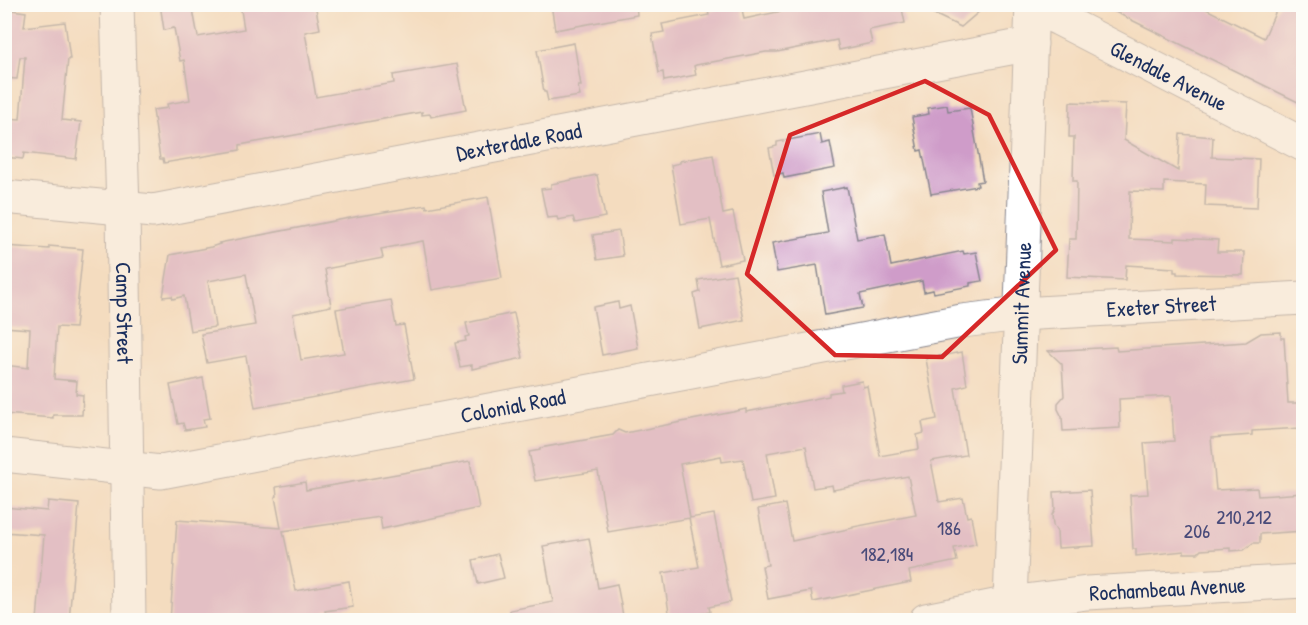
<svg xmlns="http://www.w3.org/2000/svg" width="1308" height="625" viewBox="0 0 1308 625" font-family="'Patrick Hand',sans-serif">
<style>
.building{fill:#cf9cc9}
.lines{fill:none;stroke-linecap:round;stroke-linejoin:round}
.minor-casing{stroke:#88868e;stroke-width:35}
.minor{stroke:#fff;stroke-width:33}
.marked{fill:none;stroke:#d62828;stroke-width:4.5;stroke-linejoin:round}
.labels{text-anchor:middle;stroke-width:4.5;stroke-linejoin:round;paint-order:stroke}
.number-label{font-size:20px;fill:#484a79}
.street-label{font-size:22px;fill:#1b2f5e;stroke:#fdfcf7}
</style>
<rect width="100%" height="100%" fill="#fdfcf7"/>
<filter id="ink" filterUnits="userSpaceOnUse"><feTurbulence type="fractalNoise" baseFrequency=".0167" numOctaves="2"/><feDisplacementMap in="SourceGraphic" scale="12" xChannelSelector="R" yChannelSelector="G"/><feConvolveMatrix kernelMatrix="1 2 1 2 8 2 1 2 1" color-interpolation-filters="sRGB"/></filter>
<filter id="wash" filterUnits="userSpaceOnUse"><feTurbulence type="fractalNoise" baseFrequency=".008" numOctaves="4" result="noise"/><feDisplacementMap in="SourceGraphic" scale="24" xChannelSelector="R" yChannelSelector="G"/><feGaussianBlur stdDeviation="1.35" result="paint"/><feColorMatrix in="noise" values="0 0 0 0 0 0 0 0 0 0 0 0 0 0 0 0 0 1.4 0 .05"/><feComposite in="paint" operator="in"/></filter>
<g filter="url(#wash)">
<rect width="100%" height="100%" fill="#f4dcbf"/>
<g id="blocks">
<!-- building -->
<path class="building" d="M160 4H192L198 37 244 29 240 4H315L320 29 305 32 316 97 394 83 393 75 457 64 466 110 431 117 430 114 422 115V112L240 145V150L164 163 163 159H160L153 110 168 108 167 104 190 100 184 60 180 61 174 28 164 30Z
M551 4H636L637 15 555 30Z
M725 4H736L742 9 744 19 815 4H901L905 23 869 30 872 43 839 50 837 40 777 52H766L696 65 694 66 696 75 664 81 663 72 659 73 652 34 664 32 662 24 709 15 708 11 723 8Z
M913 4H988L961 27Z
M1099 4H1196L1264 38 1279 4H1304V105Z
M4 9 26 12 24 27 65 22 70 59H68L62 120 81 122 76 159 24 153 23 159 4 157V118L20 119 25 57H20L17 79 4 78Z
M574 43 581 86H578L580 96 548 101 546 92H544L537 50Z
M1070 102 1126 104 1124 140 1178 171 1180 134 1213 137 1212 157 1259 159 1257 208 1205 206 1206 184 1164 182V192L1130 191 1129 239 1175 241V238L1218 240 1217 252H1244L1243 275 1177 274V272H1174V268L1126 265 1125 280 1067 277 1069 239H1076L1077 181H1073L1074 137H1069Z
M947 105 948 111 970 108 983 181 977 182 978 186 931 194 922 150 918 151 912 117 929 114 928 108Z
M820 134 822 144 830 142 835 168 784 178 783 173 774 175 769 148 777 146V142Z
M713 155 723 214 733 212 743 260 719 265 710 219 681 224 671 165 680 163V161Z
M597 175 605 217 575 223 573 217 558 220 557 217 547 218 541 189 551 188V184Z
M847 187 857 239 885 234 891 266 963 251 964 254 976 252 982 281 970 283V286L934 293 933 290 924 292 922 281 860 294 863 308 825 315 817 265 777 272 772 243 828 233 821 192Z
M488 197 502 278 432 290 423 241 381 249 383 258 325 269 331 306 293 314 301 360 344 353 336 309 391 300 396 326 404 325 414 379 255 408 246 356 207 363 201 334 255 325 246 274 208 281 215 327 190 331 184 296 173 299 172 296 163 297 170 255 211 247 220 244 219 243 360 216 426 205 427 208Z
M619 231 623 256 597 260 593 235Z
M4 246 49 249V246L83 249 75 328 57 327 54 379 77 381 76 394 83 395 82 415H53V418L4 414V365L28 368 30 329 4 327Z
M735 274 744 320 700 329 694 294 700 292 698 280Z
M618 302 619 309 630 306 638 348 602 355 593 307Z
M514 313 523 358 472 369V365L460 367 455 343 466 341 465 337 469 336 466 323Z
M1281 332V338H1284L1288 403H1300L1302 428 1252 431V435L1211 438 1216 490 1257 488 1258 496 1304 493V531L1260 534V543H1253L1244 550 1230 551V548L1201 550 1198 553H1184V551L1136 556V549H1133L1130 495 1148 494 1144 443 1174 441 1171 396 1119 399 1120 428 1063 431 1062 417 1058 409V403L1064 396 1062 364 1048 351 1116 347 1117 351 1246 342 1261 333Z
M962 352 967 385 955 388 966 455 931 461 939 502 963 498 967 517 971 516 976 544 954 548 957 561 909 571 911 582 813 602 811 591 768 599 762 566 768 565 758 509 785 504 792 541 853 528V527L916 515 908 476 833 490 832 485 813 488 806 446 767 453 775 499 751 503 743 459 722 462 721 456 680 464 690 518 608 532 598 471 535 481 529 452 540 450V448L613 435 618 430 625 433 733 412 746 409V412L829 396V393L842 391 841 385 862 381 863 387 867 386 880 456 919 449 917 435 924 433 922 422 937 419 926 359Z
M203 378 210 418 203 419 205 427 185 430 183 423 178 424 170 385Z
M470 461 479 508 382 529 380 517 283 531 296 591 349 581 353 607 325 611 327 621H170L177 520 281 528 275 497 277 496 276 487 305 482 306 490Z
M1090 490 1094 546 1058 548 1057 532 1053 525 1052 515 1055 509 1054 492Z
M48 501 79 504 69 621H37L44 535 4 532V507L47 511Z
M714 514 731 602 709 607 710 612 670 619 663 573 699 567 689 518Z
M589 538 598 588 617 584 624 621H511L510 610 553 602 543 546Z
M498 554 504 578 478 584 473 560Z"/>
</g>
</g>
<g filter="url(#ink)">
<use href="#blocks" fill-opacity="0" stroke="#88868e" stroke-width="1.5"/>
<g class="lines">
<!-- minor casing -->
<g class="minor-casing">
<g id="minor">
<path id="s1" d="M117 4 123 210 129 620"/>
<path id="s2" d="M1032 7 1059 19 1304 145"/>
<path id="s3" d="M4 197 153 211 1031 44"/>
<path id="s4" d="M4 455 161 472 962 321 1020 314 1304 298"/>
<path id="s5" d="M1010 603 1032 4"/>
<path id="s6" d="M926 620 1010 603 1087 593 1304 581"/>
</g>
</g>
<!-- minor -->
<use href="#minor" class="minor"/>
</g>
</g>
<!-- marked area -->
<path d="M0 0H1308V625H0ZM925 81 989 115 1056 250 942 357 835 355 747 274 790 135Z" fill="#f4dcbf" fill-opacity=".55" fill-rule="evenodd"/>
<path class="marked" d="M925 81 989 115 1056 250 942 357 835 355 747 274 790 135Z"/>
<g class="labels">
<!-- number labels -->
<g class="number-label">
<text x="1244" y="524">210,212</text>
<text x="949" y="535">186</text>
<text x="1197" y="538">206</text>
<text x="887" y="561">182,184</text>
</g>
<!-- street labels -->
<g class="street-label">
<text dy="8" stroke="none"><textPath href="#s2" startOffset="153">Glendale Avenue</textPath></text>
<text dy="8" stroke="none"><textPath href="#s3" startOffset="522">Dexterdale Road</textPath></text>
<text dy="8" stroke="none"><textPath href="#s5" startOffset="300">Summit Avenue</textPath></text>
<text dy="8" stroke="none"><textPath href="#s4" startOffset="1173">Exeter Street</textPath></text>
<text dy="8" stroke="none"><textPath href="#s1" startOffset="309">Camp Street</textPath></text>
<text dy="8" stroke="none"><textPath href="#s4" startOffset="516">Colonial Road</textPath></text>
<text dy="8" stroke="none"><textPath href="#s6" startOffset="244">Rochambeau Avenue</textPath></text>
</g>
</g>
<!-- margin -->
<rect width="1308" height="625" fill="none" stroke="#fdfcf7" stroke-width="24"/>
</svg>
